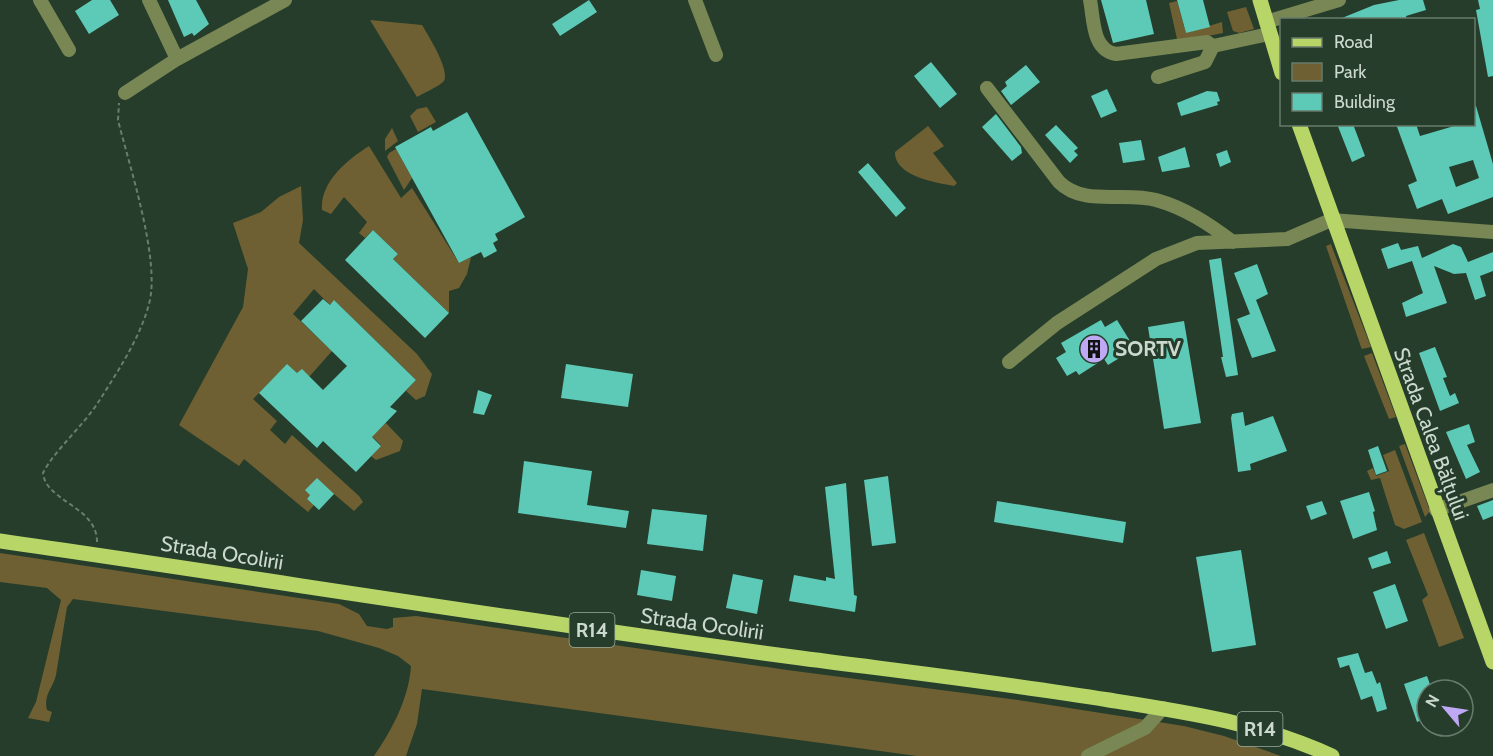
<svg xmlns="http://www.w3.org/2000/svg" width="1493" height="756" viewBox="0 0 1493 756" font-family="Cabin,sans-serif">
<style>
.green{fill:#6e6033}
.building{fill:#5ccab7;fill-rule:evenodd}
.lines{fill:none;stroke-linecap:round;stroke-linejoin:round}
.path{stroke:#6a7d6e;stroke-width:2;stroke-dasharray:4.5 3;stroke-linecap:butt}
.minor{stroke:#788754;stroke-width:14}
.major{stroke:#b8d568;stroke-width:15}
.labels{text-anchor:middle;stroke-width:6;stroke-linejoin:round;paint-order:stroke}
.shield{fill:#263d2b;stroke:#9aaa9d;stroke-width:1.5}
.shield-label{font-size:20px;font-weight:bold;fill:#cbd9ce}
.poi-label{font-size:21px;font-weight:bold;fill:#cbd9ce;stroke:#263d2b;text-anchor:start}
.street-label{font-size:21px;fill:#cbd9ce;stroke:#263d2b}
</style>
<rect width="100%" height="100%" fill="#263d2b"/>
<!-- green -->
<path class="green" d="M1177 1 1186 33 1222 22 1223 33 1183 41 1177 39 1169 3Z
M1246 7 1254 29 1239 33 1233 31 1227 12Z
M370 20 422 25C428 35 452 73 443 82 436 88 425 92 417 97Z
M427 107 436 122 418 132 410 116 417 109Z
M928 126 944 146 933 153 957 183 954 186C936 183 894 176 895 152Z
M392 128 398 141 385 151V139Z
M369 146 401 198 412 188 459 263 471 257 467 274 459 288 449 291V313L393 259 398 254 373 230 365 238 359 233 367 222 344 197 331 214 322 210C320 182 347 160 369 146Z
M396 149 412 178 404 190 387 157 389 153Z
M301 186 303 220 299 243 417 354 432 374 425 396 416 400 406 391 416 380 335 301 330 305 314 289 293 314 332 351 309 377 297 373 287 365 253 399 277 421 270 430 285 444 292 435 359 496 363 502 354 511 334 494 310 495 307 499 314 505 308 512 244 459 239 466 179 425 243 307 248 269 233 223 261 212 279 197Z
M1331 244 1332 247 1371 347 1362 349 1361 347 1326 246Z
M1372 353 1396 417 1389 419 1364 356Z
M323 390 383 425 386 423 403 441 400 451 376 460 371 456 381 445Z
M1405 444 1430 511 1425 517 1399 446Z
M1395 450 1422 522 1404 529 1395 525 1380 478 1371 480 1367 471 1373 468 1376 476 1389 471 1383 455Z
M1424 533 1464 638 1439 647 1422 600 1428 595 1406 540Z
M0 553 339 604 359 614 367 626 387 629 393 627V618L416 616 787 670 1018 700 1184 726 1224 736 1281 756H917L422 689 417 724 406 756H374C392 730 409 698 411 666L398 656 379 648 318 631 73 599 67 607 56 675C53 688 43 695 47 710L52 712 49 722 28 718 36 702 61 600 47 588 0 582Z"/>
<!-- building -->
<path class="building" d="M92 0H110L119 15 89 34 75 11Z
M168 0H196L209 24 194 36 192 33 184 37Z
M589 0 597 12 560 36 552 24Z
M1101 0H1146L1154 34 1113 43Z
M1177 0H1203L1210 27 1186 33Z
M1399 0H1423L1426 10 1406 16 1407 20H1337L1374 5Z
M1478 0H1493V76L1488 77 1476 10 1480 9Z
M931 62 957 94 940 108 914 76Z
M1026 65 1040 82 1011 105 1001 91 1007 86 1005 82Z
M1107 89 1117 111 1101 118 1091 96Z
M1207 91 1217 92 1220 101 1217 102 1218 105 1181 116 1177 103Z
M1473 106H1476L1493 164V197L1448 214 1442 199 1417 209 1408 185 1417 181 1396 124H1416L1420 136 1461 124H1473ZM1473 160 1479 178 1456 187 1449 167Z
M467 112 525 217 495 234 498 240 493 243 497 251 484 258 481 252 459 263 395 147 431 127 433 131Z
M996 114 1021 147 1022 153 1012 161 982 127Z
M1337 124H1353L1365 156 1352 162Z
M1056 125 1078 148 1074 151 1078 155 1070 163 1045 135Z
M1141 140 1145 160 1123 163 1119 143Z
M1185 147 1190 167 1162 172 1158 157Z
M1227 150 1231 162 1220 167 1216 154Z
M868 163 906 208 896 217 858 172Z
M373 230 398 254 393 259 449 313 425 338 345 260Z
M1398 243 1401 250 1418 246 1422 258 1453 244 1461 247 1468 262 1493 252V271L1480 276 1486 296 1475 300 1466 273 1454 274 1434 266 1447 303 1406 317 1402 303 1423 293 1412 261 1388 269 1381 249Z
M1221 258 1238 375 1226 377 1221 357H1223L1209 260Z
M1257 264 1268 294 1256 300 1276 351 1252 358 1237 319 1250 314 1234 273Z
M323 299 330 305 334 300 416 380 390 407 397 411 372 437 381 446 356 472 323 441 317 448 259 393 287 364 297 373 302 369 323 390 347 366 301 321Z
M1101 320 1105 327 1117 320 1130 341 1121 346 1126 354 1108 365 1104 359 1079 375 1076 371 1067 376 1056 358 1066 352 1061 343Z
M1184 321 1201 423 1164 429 1148 327Z
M1435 347 1447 377 1443 378 1450 396 1455 393 1459 403 1440 411 1419 353Z
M566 364 633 374 628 407 561 398Z
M478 390 492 395 484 415 473 413Z
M1243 412 1245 426 1273 416 1287 451 1250 464 1251 470 1238 472 1231 418 1232 414Z
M1469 424 1475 442 1467 445 1480 472 1466 479 1446 432Z
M1378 446 1387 471 1376 475 1368 450Z
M524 461 592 471 587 505 629 511 626 528 518 513Z
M888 476 896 543 872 546 864 480Z
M317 478 334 494 319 510 307 499 310 495 305 490Z
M846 483 854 595 857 596 855 612 789 601 794 575 826 581V577L835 579 825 487Z
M1369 492 1375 511 1373 512 1377 530 1353 539 1340 501Z
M1493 500V516L1483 520 1477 506Z
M997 501 1126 522 1123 543 994 522Z
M1322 501 1327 514 1311 520 1306 506Z
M652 509 707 515 703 551 647 544Z
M1241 550 1256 645 1212 652 1196 557Z
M1387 551 1391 563 1372 569 1368 558Z
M641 570 676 576 672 601 637 595Z
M733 574 763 580 757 614 726 608Z
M1395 584 1408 621 1386 629 1373 592Z
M1358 653 1365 673 1372 671 1377 684 1380 682 1387 709 1377 712 1372 696 1361 700 1349 665 1340 668 1337 658Z
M1427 676 1432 690H1427V718L1417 722 1404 684Z"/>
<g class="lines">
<!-- path -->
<path class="path" d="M97 542C97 506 46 502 43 473 53 452 85 424 99 401 118 371 140 338 149 304 161 261 129 165 118 120L119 103"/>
<!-- minor -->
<path class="minor" d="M40 0 69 50
M149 0 177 59
M695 0 716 55
M1090 0C1094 20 1092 50 1116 54L1207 42 1213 46 1269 34
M1266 22 1339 0
M1158 77 1205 62 1213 46
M987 88 1059 182C1084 207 1124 191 1156 200 1185 208 1209 224 1233 242
M125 93 177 59 285 0
M1009 362 1057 323 1156 259 1197 243 1287 239 1331 220 1493 232
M1436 510 1493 490
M1088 756 1145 728 1163 708"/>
<!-- major -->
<path class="major" d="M1260 0 1282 73
M1299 124 1493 662
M0 541C264 579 528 622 793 657 899 671 1004 683 1109 700 1186 712 1261 723 1332 756"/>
</g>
<!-- icons -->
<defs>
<g id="building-disc" transform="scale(1.5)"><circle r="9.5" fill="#bfa9f4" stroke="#263d2b"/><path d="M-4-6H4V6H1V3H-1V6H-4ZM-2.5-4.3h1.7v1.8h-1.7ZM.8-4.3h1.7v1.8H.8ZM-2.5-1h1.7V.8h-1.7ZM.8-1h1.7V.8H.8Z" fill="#111"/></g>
</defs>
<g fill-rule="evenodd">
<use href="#building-disc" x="1094" y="349"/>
</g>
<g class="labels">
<!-- shield labels -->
<g class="shield">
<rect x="569.5" y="613" width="45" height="34" rx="4.5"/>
<rect x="1237.5" y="712" width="45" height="34" rx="4.5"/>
</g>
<g class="shield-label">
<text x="592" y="637">R14</text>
<text x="1260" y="736">R14</text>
</g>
<!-- poi labels -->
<g class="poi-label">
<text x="1115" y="356">SORTV</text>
</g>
<!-- street labels -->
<g class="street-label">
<text transform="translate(1431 434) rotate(70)" y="7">Strada Calea Bălțului</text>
<text transform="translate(222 553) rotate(9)" y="7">Strada Ocolirii</text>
<text transform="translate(702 624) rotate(8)" y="7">Strada Ocolirii</text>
</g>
</g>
<!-- legend -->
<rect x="1280" y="18" width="195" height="108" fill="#263d2b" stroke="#687b6c" stroke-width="1.5"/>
<rect x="1292" y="38" width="30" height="9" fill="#b8d568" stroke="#687b6c" stroke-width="1.5"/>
<text x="1334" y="48" font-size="18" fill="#cbd9ce">Road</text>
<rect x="1292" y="63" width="30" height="18" fill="#6e6033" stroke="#687b6c" stroke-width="1.5"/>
<text x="1334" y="78" font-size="18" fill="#cbd9ce">Park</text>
<rect x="1292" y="93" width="30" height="18" fill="#5ccab7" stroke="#687b6c" stroke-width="1.5"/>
<text x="1334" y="108" font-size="18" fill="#cbd9ce">Building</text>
<!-- north arrow -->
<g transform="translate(1445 708) rotate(299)"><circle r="28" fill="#263d2b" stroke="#687b6c" stroke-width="1.5"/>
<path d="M0-4.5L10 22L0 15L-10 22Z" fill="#bfa9f4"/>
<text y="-9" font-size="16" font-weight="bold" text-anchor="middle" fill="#cbd9ce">N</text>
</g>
</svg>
